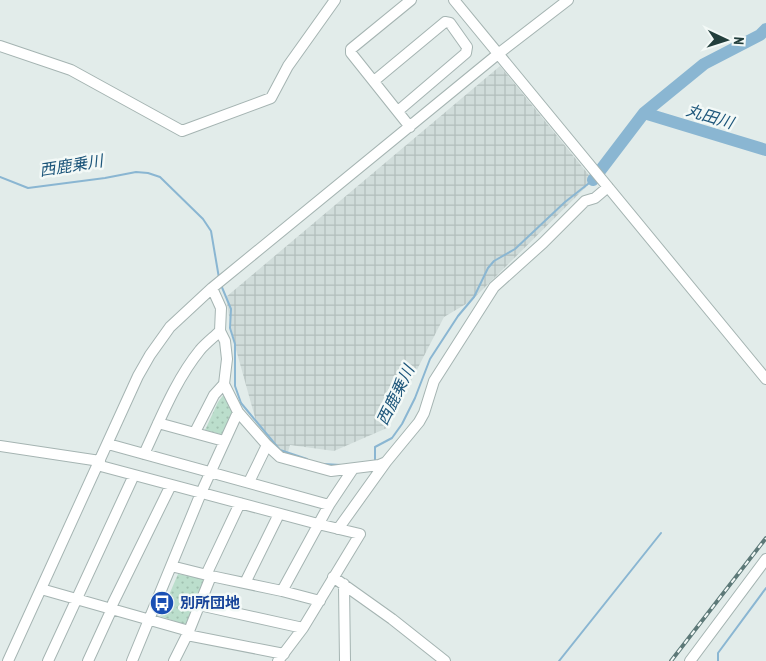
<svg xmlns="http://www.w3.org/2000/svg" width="766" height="661" viewBox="0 0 766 661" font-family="'PT Sans Narrow','Noto Sans JP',sans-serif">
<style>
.industrial{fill:url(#industrial-grid)}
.park{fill:url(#park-dots)}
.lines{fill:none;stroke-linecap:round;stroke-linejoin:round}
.stream{stroke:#8ab6d2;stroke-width:2}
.river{stroke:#8ab6d2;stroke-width:12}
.minor-casing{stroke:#a5b4b2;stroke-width:12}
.minor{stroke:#fff;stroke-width:10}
.rail-casing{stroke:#5d7978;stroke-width:4}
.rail{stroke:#f3f9f7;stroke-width:2;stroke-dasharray:5.5;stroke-linecap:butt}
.labels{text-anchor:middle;stroke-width:5;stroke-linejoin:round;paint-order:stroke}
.transit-label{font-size:15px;font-weight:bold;fill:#164399;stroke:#f3f9f7;text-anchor:start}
.water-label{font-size:16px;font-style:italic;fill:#1c557a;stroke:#f3f9f7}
</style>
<defs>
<pattern id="industrial-grid" width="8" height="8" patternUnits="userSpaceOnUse" patternTransform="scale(1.25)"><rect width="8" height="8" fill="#d0dcda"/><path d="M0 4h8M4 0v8" fill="none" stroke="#b2bebc"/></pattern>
<pattern id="park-dots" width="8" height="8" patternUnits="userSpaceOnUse" patternTransform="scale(1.25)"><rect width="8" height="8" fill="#bbdecc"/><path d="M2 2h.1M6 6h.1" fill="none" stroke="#a0c0b0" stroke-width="1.8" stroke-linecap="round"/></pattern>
</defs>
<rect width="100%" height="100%" fill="#e2ecea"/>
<!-- industrial -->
<path class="industrial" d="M500 66 593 180 471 301 444 317 387 428 334 451 290 445 288 452 280 450 256 421 232 335 226 297Z"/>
<!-- park -->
<path class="park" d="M225 393 237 410 223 435 205 430 218 402Z
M178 574 204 579 186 625 160 616Z"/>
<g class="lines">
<!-- stream -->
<path class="stream" d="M0 177 28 188 105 178 136 172 148 173 160 177 203 219 211 231 219 278
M221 285 231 309 230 328 235 344V386L241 403 280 450 307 459
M375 461V447L392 438 402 424 415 398 430 359 458 316 474 297 488 268 494 261 515 249 565 202 593 180
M323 464 341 465
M559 661 661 533
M718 661V653L766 588"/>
<!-- river -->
<path class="river" d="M644 113 766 150
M593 180 644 113 704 64 760 35 766 29"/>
<!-- minor casing -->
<g class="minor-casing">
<path id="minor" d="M454 0 766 379
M0 46 71 70 182 131 271 98 288 66 335 0
M374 81 445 22 450 23 467 47 466 53 398 111
M410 127 351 53V49L411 0
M212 288 221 308 220 331 225 341 227 359 224 384 238 412 267 445 280 457 331 471 379 465 386 462
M158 423 224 441
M195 432 214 395 224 384
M108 444 329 505
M0 446 100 461
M144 454C161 418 175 381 200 350 206 343 214 337 220 331
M97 465 318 524 360 534 303 628 278 661
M249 482 267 445
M338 529 386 462 419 422 424 413 434 381 494 287 543 243 585 201 595 198 608 187
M171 566 211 576
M206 575 240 503
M333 577 392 619 445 661
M245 583 279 514
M344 584 345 661
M41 589 189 631
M282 591 329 505 353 469
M199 605 303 628
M187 635 284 654
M8 661 138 376 150 355 170 327 212 288 498 54 568 0
M48 661 134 475
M88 661 110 613 113 603 171 485
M132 661 201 493 238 412
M174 661 189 631 211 576 282 591 320 601
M690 661 766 559"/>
</g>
<!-- minor -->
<use href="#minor" class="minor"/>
<!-- rail casing -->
<g class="rail-casing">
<path id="rail" d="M671 661 766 538"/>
</g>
<!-- rail -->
<use href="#rail" class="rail"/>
</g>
<!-- icons -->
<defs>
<g id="bus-disc" transform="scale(1.25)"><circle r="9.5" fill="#1a4fb4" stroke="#f3f9f7"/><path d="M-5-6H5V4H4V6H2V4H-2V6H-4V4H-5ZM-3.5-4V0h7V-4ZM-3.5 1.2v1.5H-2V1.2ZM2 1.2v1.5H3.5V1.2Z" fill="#fff"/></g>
</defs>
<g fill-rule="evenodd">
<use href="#bus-disc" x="162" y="603"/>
</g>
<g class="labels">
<!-- transit labels -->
<g class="transit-label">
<text x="180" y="608">別所団地</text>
</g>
<!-- water labels -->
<g class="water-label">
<text transform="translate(710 116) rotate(17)" y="6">丸田川</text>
<text transform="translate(71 165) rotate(-9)" y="6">西鹿乗川</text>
<text transform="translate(395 395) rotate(-64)" y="6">西鹿乗川</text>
</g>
</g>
<!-- north arrow -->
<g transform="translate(726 40) rotate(94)" stroke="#f3f9f7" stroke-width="4" paint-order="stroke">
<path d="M0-4L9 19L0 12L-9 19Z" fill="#223e3c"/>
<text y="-8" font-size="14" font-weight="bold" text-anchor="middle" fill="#223e3c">N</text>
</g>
</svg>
